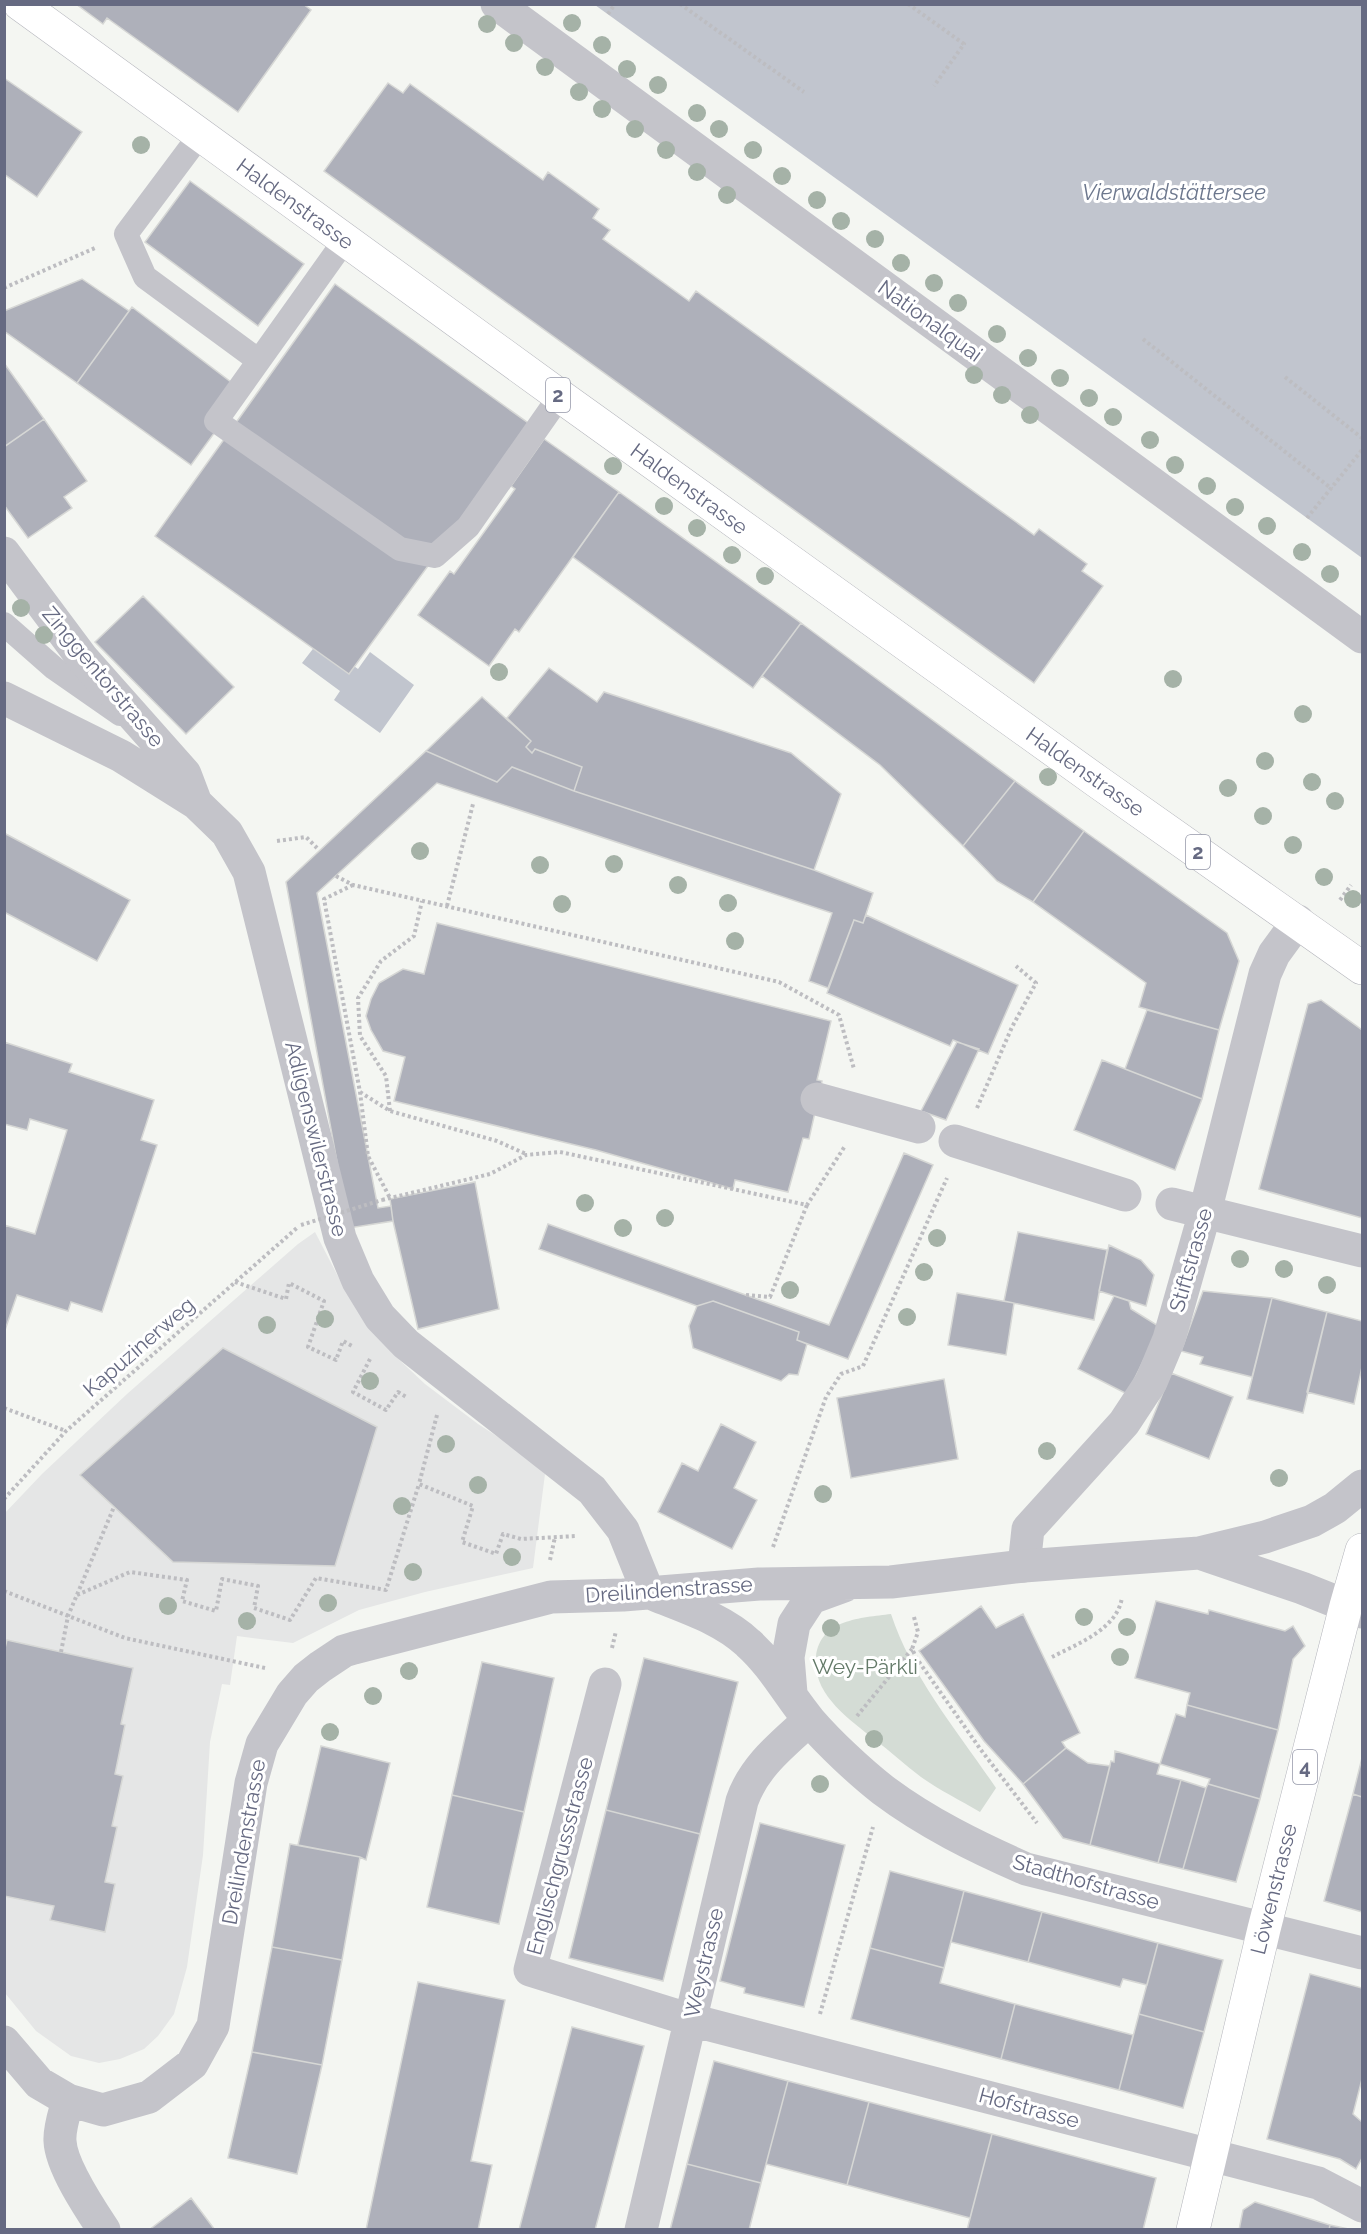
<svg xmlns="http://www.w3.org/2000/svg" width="1367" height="2234" viewBox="0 0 1367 2234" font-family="Raleway,sans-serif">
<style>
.built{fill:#e5e6e6}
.green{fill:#d4dcd5}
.water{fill:#c1c5ce}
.building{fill:#aeb0ba;stroke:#d6d7d5;stroke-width:1.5}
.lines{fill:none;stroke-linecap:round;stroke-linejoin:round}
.primary-casing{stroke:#b4b5bc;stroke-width:34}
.path{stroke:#bdbdc1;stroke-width:4;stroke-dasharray:3 3;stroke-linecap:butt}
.service{stroke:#c4c4ca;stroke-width:24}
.pedestrian{stroke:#c4c4ca;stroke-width:33}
.minor{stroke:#c4c4ca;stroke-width:33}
.primary{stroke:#fff;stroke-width:33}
.path-bridge{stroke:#bdbdc1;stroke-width:4;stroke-dasharray:3 3;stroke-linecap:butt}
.tree{fill:#a5b2a7}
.labels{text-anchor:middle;stroke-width:6;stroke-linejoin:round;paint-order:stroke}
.shield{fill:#fff;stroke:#9497a8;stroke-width:1.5}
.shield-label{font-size:20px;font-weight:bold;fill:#666a82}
.street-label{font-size:21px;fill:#666a82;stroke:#fff}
.park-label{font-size:21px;fill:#647a69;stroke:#fff}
.water-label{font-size:22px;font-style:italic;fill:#6c778d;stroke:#fff}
</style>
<rect width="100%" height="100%" fill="#f4f6f2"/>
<!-- built -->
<path class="built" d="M315 1232 343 1286 392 1353 425 1384 478 1424 518 1450 545 1474 533 1568 425 1592 359 1610 293 1643 237 1636 230 1685 222 1684 210 1742 203 1855 187 1967 174 2014 158 2036 144 2049 120 2059 99 2063 71 2056 36 2031 5 1993 4 1514 42 1474 127 1394 298 1244Z"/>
<!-- green -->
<path class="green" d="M891 1614C912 1678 959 1733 996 1788L980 1812C960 1800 939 1790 921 1777 905 1765 890 1751 874 1739 849 1719 812 1694 816 1657 820 1619 861 1618 891 1614Z"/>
<!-- water -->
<path class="water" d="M595 5H1362V558L1307 518Z
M319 641 358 669 370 652 414 685 380 733 334 700 340 691 302 663Z"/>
<!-- building -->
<path class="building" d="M76 4H303L311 10 238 112 107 18 103 24Z
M4 78 82 132 37 197 4 174Z
M388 83 403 93 410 84 543 180 548 172 599 209 593 218 610 230 603 239 689 301 696 291 1034 535 1039 529 1087 564 1082 571 1103 586 1034 683 324 171Z
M190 181 304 264 258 326 145 242Z
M82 279 129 311 77 383 4 331V311Z
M335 284 531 425 349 674 155 536Z
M132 307 244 392 191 465 77 383Z
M4 363 44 419 4 447Z
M44 419 87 481 64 497 72 508 28 538 4 505V447Z
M544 439 619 492 519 632 515 629 489 666 418 615 450 571 454 574 515 489 511 486Z
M619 492 801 623 753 688 573 557Z
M143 596 234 687 186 734 95 642Z
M801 623 1015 781 963 846 880 765 762 676Z
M549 668 597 702 604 692 791 753 841 794 814 870 574 791 582 767 535 749 532 753 526 747 531 741 507 718Z
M482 697 531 741 526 747 532 753 535 749 582 767 574 791 512 767 497 782 426 751Z
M426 751 497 782 512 767 574 791 814 870 873 893 863 923 854 920 828 988 809 981 832 913 437 783 317 893 378 1208 391 1206 393 1221 349 1228 286 882Z
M1015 781 1084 831 1033 902 997 881 963 846Z
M1084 831 1227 933 1239 961 1219 1030 1139 1007 1146 983 1033 902Z
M4 833 130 900 97 961 4 912Z
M866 915 1018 985 988 1054 953 1040 950 1046 827 993 854 920 863 923Z
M437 923 831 1021 817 1080 822 1081 809 1139 803 1138 788 1192 735 1180 733 1189 596 1150 394 1101 405 1057 383 1051 371 1030 366 1016 371 999 379 983 403 969 424 974Z
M1321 1000 1362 1030V1218L1259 1189 1308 1004Z
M1147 1010 1219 1030 1202 1099 1125 1069Z
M4 1042 72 1064 69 1072 154 1100 141 1140 157 1145 102 1312 71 1302 68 1311 17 1295 4 1333V1225L35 1234 67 1130 30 1119 27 1130 4 1124Z
M957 1042 979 1049 946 1120 921 1111Z
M1102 1060 1202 1099 1175 1170 1074 1130Z
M904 1153 933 1165 848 1359 797 1340 799 1332 713 1301 697 1306 539 1249 548 1224 829 1325Z
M475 1182 499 1309 418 1329 393 1221 390 1199Z
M1018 1232 1107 1250 1094 1320 1004 1301Z
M1109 1245 1141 1260 1154 1275 1146 1306 1099 1291Z
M1203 1291 1272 1298 1252 1377 1200 1364 1203 1357 1181 1351Z
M957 1293 1014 1303 1006 1355 948 1345Z
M1114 1296 1129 1301 1131 1309 1160 1327 1127 1394 1078 1369Z
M1272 1298 1327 1312 1303 1413 1247 1399Z
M713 1301 799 1332 797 1340 807 1344 798 1375 789 1374 781 1381 693 1348 689 1326 697 1306Z
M1327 1312 1362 1321V1367L1354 1404 1307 1392Z
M223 1348 377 1427 335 1566 173 1562 80 1475Z
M1171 1373 1233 1397 1209 1459 1146 1434Z
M944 1379 958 1459 851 1478 837 1398Z
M721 1424 756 1442 734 1488 757 1500 732 1549 658 1512 682 1463 698 1471Z
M1156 1601 1208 1614 1209 1610 1285 1631 1293 1626 1305 1646 1293 1659 1278 1730 1187 1705 1190 1693 1135 1678Z
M981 1606 996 1628 1023 1614 1080 1733 1062 1742 1066 1748 1023 1784 984 1741 919 1651Z
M7 1640 133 1668 121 1724 125 1725 115 1774 123 1776 112 1826 117 1827 105 1882 115 1884 105 1932 50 1920 54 1906 4 1896V1652Z
M644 1658 738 1682 700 1834 606 1810Z
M482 1662 554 1678 524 1812 452 1795Z
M1187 1705 1278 1730 1260 1799 1208 1784 1210 1779 1160 1764 1176 1714 1185 1717Z
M321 1746 390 1763 366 1860 360 1857 298 1845Z
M1066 1748 1088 1763 1110 1766 1090 1845 1063 1838 1023 1784Z
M1115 1751 1160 1764 1157 1774 1181 1780 1158 1863 1090 1845 1111 1761 1114 1762Z
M1362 1758V1797L1353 1794Z
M1181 1780 1206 1788 1208 1784 1260 1799 1236 1882 1158 1863Z
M1181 1780 1206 1788 1183 1869 1158 1863Z
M1353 1794 1362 1797V1912L1324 1901Z
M452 1795 524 1812 499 1924 427 1907Z
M606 1810 700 1834 663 1981 569 1958Z
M760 1823 845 1845 804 2007 744 1993 745 1988 720 1981Z
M290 1844 360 1857 342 1960 272 1947Z
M890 1871 964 1891 944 1968 870 1948Z
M964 1891 1042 1912 1028 1962 951 1942Z
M1042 1912 1158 1943 1147 1985 1123 1979 1120 1987 1028 1962Z
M1158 1943 1223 1960 1204 2032 1139 2014Z
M272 1947 342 1960 322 2065 252 2052Z
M870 1948 944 1968 940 1983 1015 2004 1001 2059 851 2019Z
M1310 1974 1362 1988V2079L1353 2114 1362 2122V2158L1356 2169 1340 2159 1267 2139Z
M418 1982 505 2000 471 2161 492 2165 478 2230H366Z
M1015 2004 1133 2035 1119 2090 1001 2059Z
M1139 2014 1204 2032 1183 2108 1119 2090Z
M572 2027 644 2046 595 2230H519Z
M252 2052 322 2065 297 2174 228 2158Z
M714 2061 788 2081 761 2183 687 2164Z
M788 2081 869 2102 847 2185 766 2164Z
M869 2102 992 2134 970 2218 847 2185Z
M992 2134 1156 2178 1143 2230H967Z
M687 2164 761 2183 749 2230H670Z
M191 2198 215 2230H149Z
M1255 2202 1330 2225 1329 2230H1239L1243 2210Z
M1330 2225 1353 2230H1329Z"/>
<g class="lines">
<!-- primary casing -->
<g class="primary-casing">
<path id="primary" d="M20 4 560 396 1098 782 1362 968
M1193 2230 1264 1929 1346 1606 1362 1550"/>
</g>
<!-- path -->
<path class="path" d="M680 4 804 92
M908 4 964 44 934 86
M608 14 615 4
M4 288 95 248
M1143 339 1332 489
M1285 377 1362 438
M1307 518 1362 450
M277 841 306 837 317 848
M336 876 353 885 779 982 839 1015 854 1069
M353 885 324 899 360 1092 368 1156 390 1198
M1340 900 1351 885
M447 906 473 804
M360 1092 390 1111 497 1141 526 1154
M977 1108 1012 1027 1036 983 1016 966
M390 1111 386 1076 360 1036 358 998 381 961 414 936 422 901
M382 1200 490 1174 526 1155 560 1152 807 1205 845 1146
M235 1282 286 1299 289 1283 324 1301 308 1347 336 1360 343 1341 354 1347
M746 1295 770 1297 807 1205
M370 1359 353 1392 386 1410 398 1392 408 1398
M4 1408 66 1431
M437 1415 419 1484 473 1506 462 1542 496 1554 503 1534 521 1539 577 1536
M4 1499 66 1431 298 1227
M773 1547 826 1397 841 1374 863 1366 947 1178
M550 1560 555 1537
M4 1591 125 1638 265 1668
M77 1595 130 1572 187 1580 182 1601 216 1611 222 1579 258 1586 254 1608 290 1620 316 1578 386 1590 419 1484
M914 1617 918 1632 912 1649 917 1659 981 1750 1037 1823
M612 1648 616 1631
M61 1652 68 1616 114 1507
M1052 1657C1077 1644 1118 1629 1122 1597
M857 1716 912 1649
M820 2014 873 1827"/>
<!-- service -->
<path class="service" d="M200 135 126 234 145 277 258 360
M345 240 216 421 400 549 435 556 468 527 560 396
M4 624 54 668 120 714"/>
<!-- pedestrian -->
<path class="pedestrian" d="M497 4 1362 637
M817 1099 919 1127
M955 1141 1125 1195
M1172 1204 1362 1251
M1024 1566 1028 1529 1124 1423 1151 1382 1169 1339 1205 1212 1265 974 1274 954 1298 921"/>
<!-- minor -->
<path class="minor" d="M4 553 83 659 185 774 196 803
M4 698 121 756 196 803 227 833 249 872 340 1238 358 1281 380 1317 406 1344 592 1490 623 1530 648 1592
M1199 1553 1302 1588 1362 1612
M655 1595C687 1608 722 1619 748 1643 773 1665 789 1696 810 1721 829 1743 860 1772 883 1790 927 1823 976 1847 1026 1869L1362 1953
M605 1684 530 1970 691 2020 1318 2183 1362 2206
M791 1693 788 1657 794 1624 811 1598 844 1586
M4 2042 39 2083 68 2100 103 2110 149 2097 192 2064 213 2026 251 1783 262 1744 292 1694 306 1678 320 1667 344 1651 354 1648 551 1597 623 1595 759 1584 891 1582 1024 1566 1199 1553 1265 1537 1312 1521 1335 1508 1362 1486
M68 2100C65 2112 59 2128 60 2141 61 2166 90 2209 104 2230
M641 2230 742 1801C754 1766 783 1744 809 1720"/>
<!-- primary -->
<use href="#primary" class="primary"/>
<!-- path-bridge -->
<path class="path-bridge" d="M301 1225 382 1200"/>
</g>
<!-- trees -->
<g class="tree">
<circle cx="572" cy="23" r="9"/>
<circle cx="487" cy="24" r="9"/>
<circle cx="514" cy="43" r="9"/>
<circle cx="602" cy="45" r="9"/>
<circle cx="545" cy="67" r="9"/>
<circle cx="627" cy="69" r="9"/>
<circle cx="658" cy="85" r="9"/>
<circle cx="579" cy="92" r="9"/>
<circle cx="602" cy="109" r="9"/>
<circle cx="697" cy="113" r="9"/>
<circle cx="635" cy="129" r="9"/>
<circle cx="719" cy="129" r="9"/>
<circle cx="141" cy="145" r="9"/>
<circle cx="666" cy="150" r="9"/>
<circle cx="753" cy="150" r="9"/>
<circle cx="697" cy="172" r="9"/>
<circle cx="782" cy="176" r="9"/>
<circle cx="727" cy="195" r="9"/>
<circle cx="817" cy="200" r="9"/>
<circle cx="841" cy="221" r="9"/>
<circle cx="875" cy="239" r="9"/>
<circle cx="901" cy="263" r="9"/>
<circle cx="934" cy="283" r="9"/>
<circle cx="958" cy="303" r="9"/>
<circle cx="997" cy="334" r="9"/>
<circle cx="1028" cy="358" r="9"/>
<circle cx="974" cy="375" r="9"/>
<circle cx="1060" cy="378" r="9"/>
<circle cx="1002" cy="395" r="9"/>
<circle cx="1089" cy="398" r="9"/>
<circle cx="1030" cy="415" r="9"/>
<circle cx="1113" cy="417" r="9"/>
<circle cx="1150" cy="440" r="9"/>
<circle cx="1175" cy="465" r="9"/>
<circle cx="613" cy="466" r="9"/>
<circle cx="1207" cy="486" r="9"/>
<circle cx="664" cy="506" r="9"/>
<circle cx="1235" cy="507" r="9"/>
<circle cx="1267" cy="526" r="9"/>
<circle cx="697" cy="528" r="9"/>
<circle cx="1302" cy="552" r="9"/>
<circle cx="732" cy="555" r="9"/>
<circle cx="1330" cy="574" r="9"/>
<circle cx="765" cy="576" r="9"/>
<circle cx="21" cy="608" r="9"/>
<circle cx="44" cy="635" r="9"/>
<circle cx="499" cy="672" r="9"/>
<circle cx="1173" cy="679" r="9"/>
<circle cx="1303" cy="714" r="9"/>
<circle cx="1265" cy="761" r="9"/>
<circle cx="1048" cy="777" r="9"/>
<circle cx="1312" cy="782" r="9"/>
<circle cx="1228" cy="788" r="9"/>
<circle cx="1335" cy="801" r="9"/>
<circle cx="1263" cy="816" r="9"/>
<circle cx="1293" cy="845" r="9"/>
<circle cx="420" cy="851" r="9"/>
<circle cx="614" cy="864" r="9"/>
<circle cx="540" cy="865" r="9"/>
<circle cx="1324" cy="877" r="9"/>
<circle cx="678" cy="885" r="9"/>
<circle cx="1353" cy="899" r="9"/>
<circle cx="728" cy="903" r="9"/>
<circle cx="562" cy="904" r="9"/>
<circle cx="735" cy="941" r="9"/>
<circle cx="585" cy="1203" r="9"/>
<circle cx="665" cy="1218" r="9"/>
<circle cx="623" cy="1228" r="9"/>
<circle cx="937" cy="1238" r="9"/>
<circle cx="1240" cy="1259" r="9"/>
<circle cx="1284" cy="1269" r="9"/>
<circle cx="924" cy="1272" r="9"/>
<circle cx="1327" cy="1285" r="9"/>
<circle cx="790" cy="1290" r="9"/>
<circle cx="907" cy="1317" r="9"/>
<circle cx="325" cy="1319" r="9"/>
<circle cx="267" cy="1325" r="9"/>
<circle cx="370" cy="1381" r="9"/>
<circle cx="446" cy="1444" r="9"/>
<circle cx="1047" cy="1451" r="9"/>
<circle cx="1279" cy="1478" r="9"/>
<circle cx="478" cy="1485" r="9"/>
<circle cx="823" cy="1494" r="9"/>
<circle cx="402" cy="1506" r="9"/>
<circle cx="512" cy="1557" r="9"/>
<circle cx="413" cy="1572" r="9"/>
<circle cx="328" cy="1603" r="9"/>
<circle cx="168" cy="1606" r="9"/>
<circle cx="1084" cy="1617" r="9"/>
<circle cx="247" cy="1621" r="9"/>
<circle cx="1127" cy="1627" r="9"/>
<circle cx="831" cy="1628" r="9"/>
<circle cx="1120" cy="1657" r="9"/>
<circle cx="409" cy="1671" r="9"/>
<circle cx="373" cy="1696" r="9"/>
<circle cx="330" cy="1732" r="9"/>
<circle cx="874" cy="1739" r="9"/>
<circle cx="820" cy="1784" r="9"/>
</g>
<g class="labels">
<!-- shield labels -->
<g class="shield">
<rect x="546" y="378" width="24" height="34" rx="4.5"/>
<rect x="1186" y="835" width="24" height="34" rx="4.5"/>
<rect x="1293" y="1750" width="24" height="34" rx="4.5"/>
</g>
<g class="shield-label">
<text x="558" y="402">2</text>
<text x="1198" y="859">2</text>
<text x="1305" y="1774">4</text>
</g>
<!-- street labels -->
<g class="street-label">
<text transform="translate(295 204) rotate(36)" y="7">Haldenstrasse</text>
<text transform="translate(930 321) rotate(36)" y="7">Nationalquai</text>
<text transform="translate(689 489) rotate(36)" y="7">Haldenstrasse</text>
<text transform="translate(103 677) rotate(50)" y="7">Zinggentorstrasse</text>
<text transform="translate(1085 772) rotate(35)" y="7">Haldenstrasse</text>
<text transform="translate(316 1139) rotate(76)" y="7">Adligenswilerstrasse</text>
<text transform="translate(1191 1260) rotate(-74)" y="7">Stiftstrasse</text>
<text transform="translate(139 1347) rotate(-41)" y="7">Kapuzinerweg</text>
<text transform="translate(669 1590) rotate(-4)" y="7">Dreilindenstrasse</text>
<text transform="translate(244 1842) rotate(-80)" y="7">Dreilindenstrasse</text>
<text transform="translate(560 1856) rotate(-75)" y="7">Englischgrussstrasse</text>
<text transform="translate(1086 1882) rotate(16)" y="7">Stadthofstrasse</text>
<text transform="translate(1274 1889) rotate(-76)" y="7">Löwenstrasse</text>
<text transform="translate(704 1963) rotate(-77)" y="7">Weystrasse</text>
<text transform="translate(1029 2108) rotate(15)" y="7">Hofstrasse</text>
</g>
<!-- park labels -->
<g class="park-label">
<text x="865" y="1674">Wey-Pärkli</text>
</g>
<!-- water labels -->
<g class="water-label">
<text x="1174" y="200">Vierwaldstättersee</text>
</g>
</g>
<!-- border -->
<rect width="1367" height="2234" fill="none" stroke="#666a82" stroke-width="12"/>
</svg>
